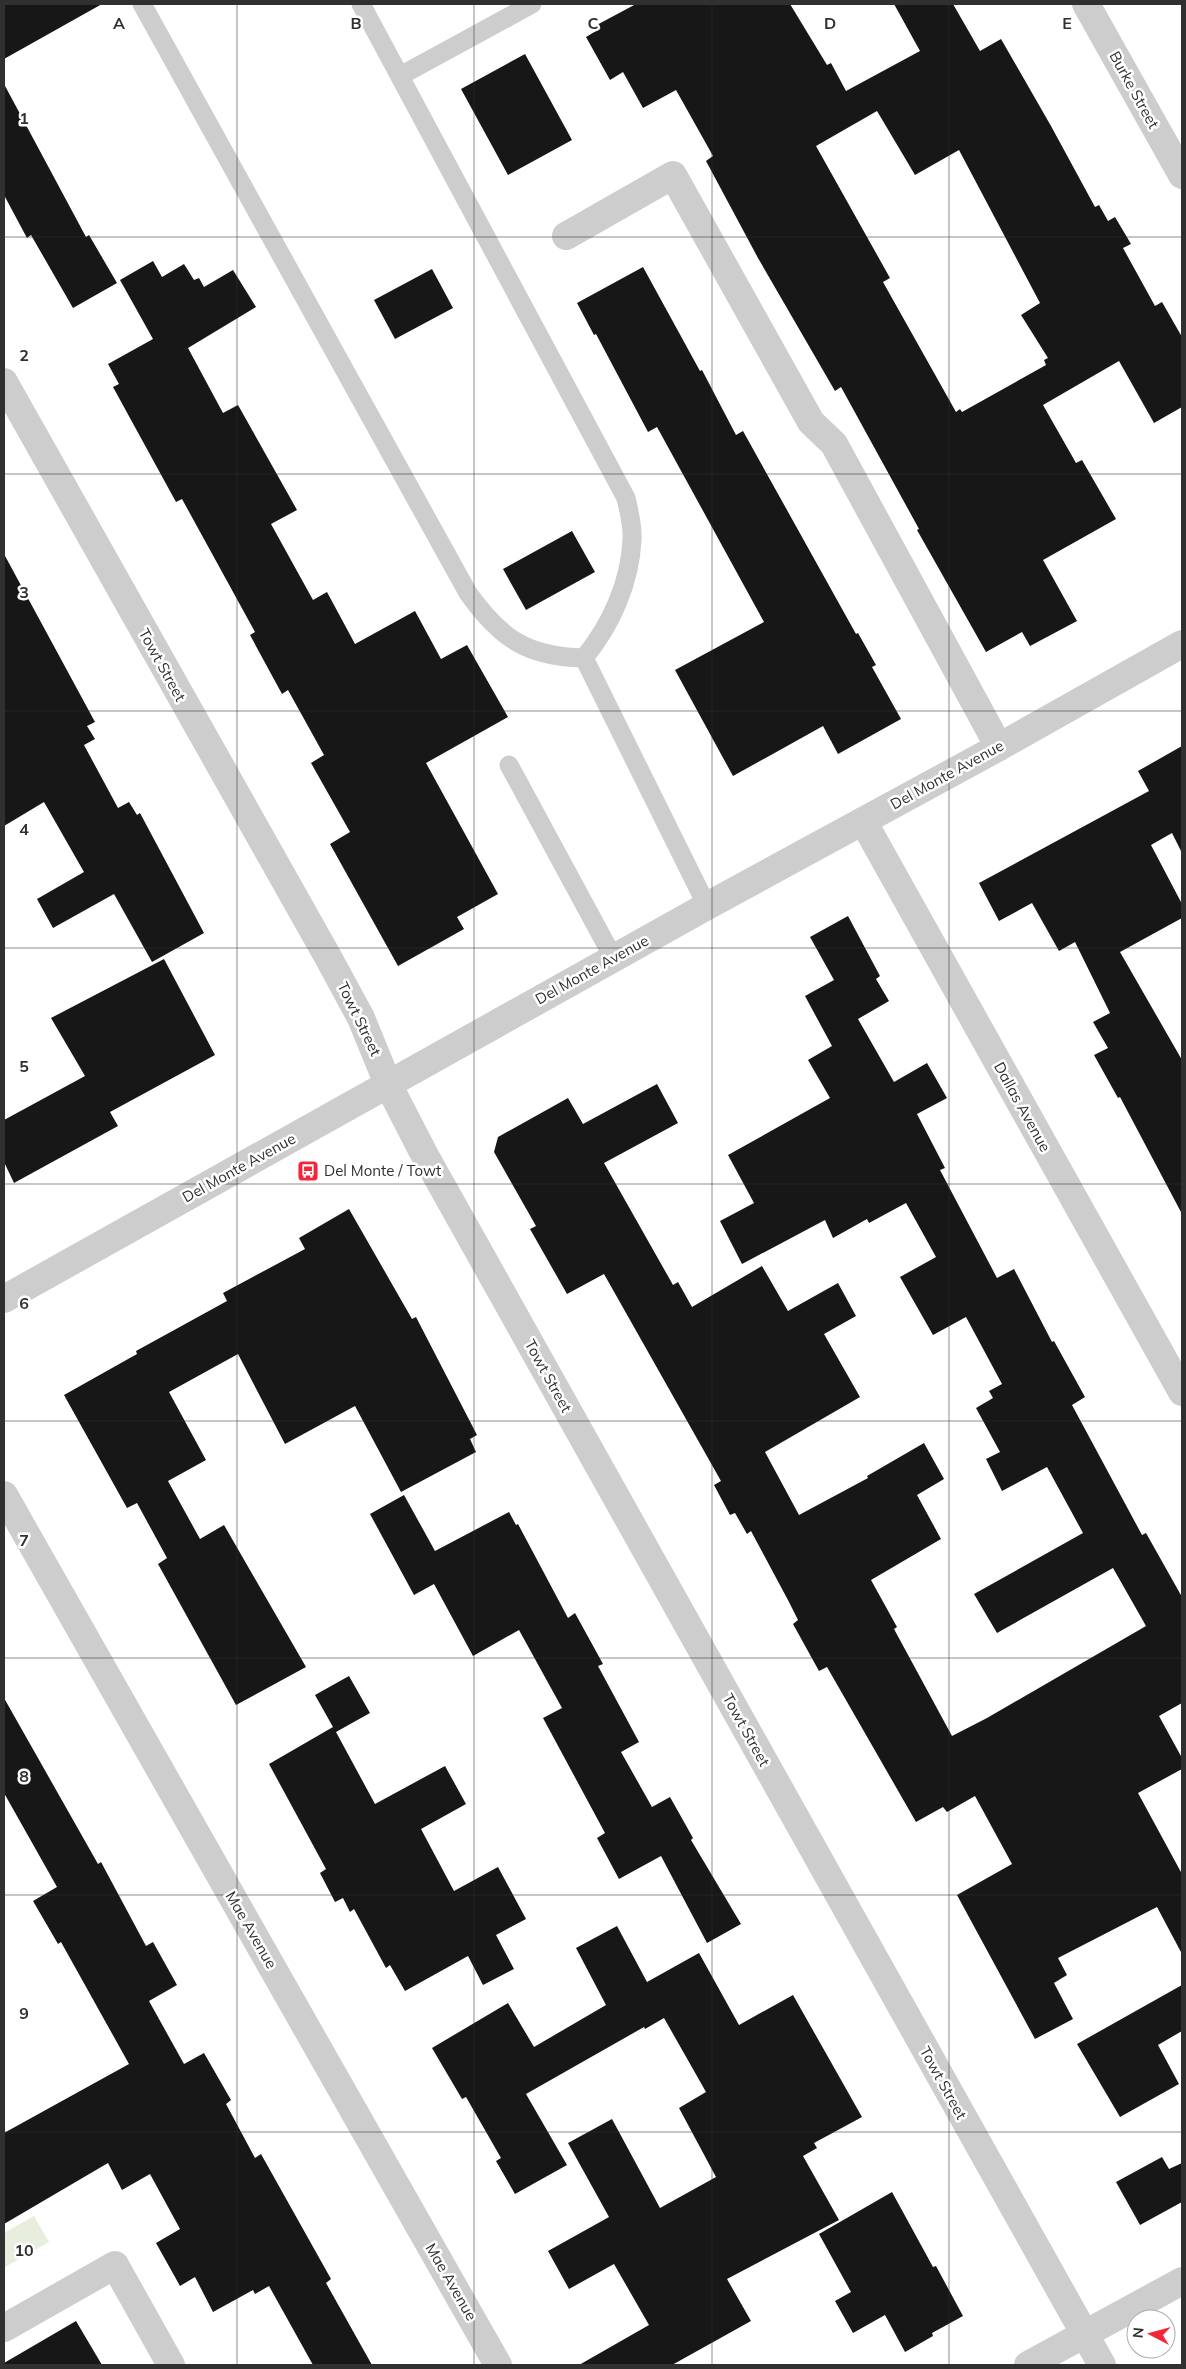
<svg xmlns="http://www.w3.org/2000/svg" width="1186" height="2369" viewBox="0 0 1186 2369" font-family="Mulish,sans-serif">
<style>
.green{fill:#e7eedd}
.building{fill:#171717;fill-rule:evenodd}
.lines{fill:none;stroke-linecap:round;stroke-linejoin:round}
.service{stroke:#cdcdcd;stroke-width:19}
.minor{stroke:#cdcdcd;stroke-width:28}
.tertiary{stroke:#cdcdcd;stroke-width:28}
.grid{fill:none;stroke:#303030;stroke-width:1;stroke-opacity:0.55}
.labels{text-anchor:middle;stroke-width:5;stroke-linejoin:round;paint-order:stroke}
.street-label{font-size:15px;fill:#303030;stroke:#fff}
.poi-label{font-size:15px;fill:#303030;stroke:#fff;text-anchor:start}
.grid-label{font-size:16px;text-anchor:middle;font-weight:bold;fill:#303030;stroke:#fff;stroke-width:5;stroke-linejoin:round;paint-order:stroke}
</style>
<rect width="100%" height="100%" fill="#fff"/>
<!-- green -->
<path class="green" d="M34 2216 49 2242 5 2267 4 2233Z"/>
<!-- building -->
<path class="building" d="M4 4H102L4 59Z
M636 4H790L827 65 831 63 846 91 920 51 894 4H953L980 51 1001 39 1051 126 1095 207 1099 205 1108 221 1115 217 1131 244 1123 248 1155 306 1162 302 1182 337V407L1154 423 1119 361 1043 405 1076 463 1082 460 1116 519 1043 560 1077 621 1030 646 1022 632 986 652 917 530 919 529 841 387 835 391 758 258 706 161 713 156 676 90 643 108 623 72 610 80 586 37 596 31 593 27ZM877 111 915 175 959 150 1040 303 1021 315 1048 358 1044 360 1046 365 962 412 960 409 956 412 883 282 890 278 816 146Z
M525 54 572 140 508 175 461 89Z
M4 84 86 237 89 235 117 283 73 308 31 235 27 238 4 195Z
M153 261 162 277 184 264 194 280 199 278 204 287 233 270 256 307 188 348 223 413 238 405 297 510 271 524 313 600 327 592 355 644 415 611 441 659 467 645 508 717 426 763 498 894 457 917 464 929 398 966 330 844 350 832 311 763 324 755 288 690 282 694 250 635 255 632 182 499 176 502 113 387 119 384 108 364 153 339 120 280Z
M643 267 700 371 702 370 736 435 743 431 856 634 858 633 876 665 872 667 901 719 838 754 823 726 733 776 675 670 764 622 657 427 648 432 596 334 594 335 577 303Z
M432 269 453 308 395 339 374 300Z
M572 531 595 572 526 610 503 569Z
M4 554 95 722 87 726 95 739 84 745 118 808 129 802 137 815 140 813 204 933 152 962 114 894 53 928 37 899 84 872 44 802 4 826Z
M1182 746V853L1172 833 1151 845 1182 904V918L1120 952 1182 1060V1214L1120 1097 1118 1098 1094 1055 1108 1048 1093 1022 1110 1013 1075 942 1059 951 1032 903 999 921 979 883 1149 791 1138 771Z
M848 916 880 976 876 979 889 1001 858 1019 894 1082 927 1063 947 1098 917 1114 945 1168 940 1170 997 1278 1014 1269 1052 1342 1054 1341 1085 1397 1072 1405 1142 1535 1146 1533 1182 1597V1703L1159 1716 1182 1758V1769L1138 1793 1182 1874V1954L1157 1907 1058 1958 1067 1975 1054 1983 1073 2019 1035 2039 957 1895 1012 1864 975 1796 947 1812 943 1807 916 1822 827 1667 819 1671 793 1624 798 1620 789 1602 751 1531 747 1534 735 1513 730 1515 714 1485 721 1481 604 1274 567 1294 530 1229 536 1226 494 1152 498 1137 568 1098 583 1124 657 1084 678 1123 604 1163 673 1285 678 1282 692 1307 762 1266 788 1311 838 1283 856 1316 824 1334 860 1397 765 1452 799 1515 868 1478 867 1476 924 1443 944 1479 917 1495 941 1539 871 1580 897 1627 894 1629 952 1736 987 1718 1146 1626 1113 1568 997 1633 974 1594 1083 1533 1047 1467 1002 1491 986 1459 1000 1452 976 1408 993 1398 989 1391 1002 1384 966 1317 933 1335 900 1277 936 1257 906 1203 869 1223 867 1219 833 1238 825 1220 742 1264 720 1221 754 1203 728 1155 830 1098 808 1060 832 1046 805 996 834 980 810 937Z
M164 959 215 1055 110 1112 118 1126 14 1183 4 1162V1120L85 1076 51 1018Z
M349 1209 412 1319 416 1317 477 1435 470 1439 476 1452 401 1492 355 1406 285 1444 238 1354 169 1392 206 1460 168 1481 200 1539 224 1525 306 1667 236 1705 158 1564 167 1558 137 1503 127 1508 64 1395 137 1354 136 1351 227 1301 223 1293 305 1249 299 1238Z
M404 1495 435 1551 509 1512 516 1525 518 1524 568 1618 575 1613 603 1664 598 1666 639 1742 621 1752 652 1807 670 1797 693 1838 691 1840 741 1924 707 1943 661 1856 619 1879 597 1838 605 1833 543 1718 562 1708 519 1630 473 1656 434 1584 414 1595 370 1514Z
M349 1676 370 1713 336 1732 375 1804 445 1766 466 1804 421 1829 454 1891 498 1867 526 1919 496 1935 514 1969 483 1985 468 1956 405 1991 390 1965 386 1968 354 1909 350 1912 343 1898 335 1902 320 1873 326 1869 269 1764 333 1727 315 1695Z
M4 1698 98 1864 101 1862 146 1946 153 1942 177 1985 149 2001 184 2064 204 2053 231 2100 226 2104 255 2158 261 2154 331 2279 326 2283 372 2365H313L269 2286 255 2294 253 2290 213 2312 195 2277 180 2286 156 2243 180 2229 150 2174 122 2190 108 2163 4 2224V2133L129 2064 61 1942 58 1944 33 1901 57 1887 4 1793Z
M617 1926 647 1982 699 1953 739 2025 793 1995 862 2117 814 2143 817 2148 803 2156 839 2220 727 2279 751 2321 672 2365H579L649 2325 614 2264 569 2289 548 2251 609 2217 568 2143 612 2119 660 2208 716 2177 679 2108 706 2092 664 2018 645 2029 644 2027 526 2094 567 2165 515 2194 496 2161 501 2158 466 2097 462 2099 432 2048 508 2003 534 2047 606 2005 576 1948Z
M1182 1985V2031L1158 2045 1179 2084 1120 2117 1077 2044Z
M1162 2157 1169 2169 1182 2163V2202L1140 2225 1116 2182Z
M892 2192 933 2267 936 2266 963 2316 932 2333 933 2336 905 2352 885 2315 853 2333 835 2301 851 2292 819 2234Z
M76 2321 102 2365H4V2363Z"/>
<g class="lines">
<!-- service -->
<path class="service" d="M142 4 468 593C500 638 527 657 584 658
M361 4 626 498C629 511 633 526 632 540 630 583 611 625 584 658
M400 76 532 4
M584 658 707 906
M509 765 614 959"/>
<!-- minor -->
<path class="minor" d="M1086 4 1182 175
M566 236 673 175 811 422 834 444 999 747
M863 821 1182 1392
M4 1495 498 2365
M4 2328 115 2265 171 2365
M1028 2365 1182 2281"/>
<!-- tertiary -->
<path class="tertiary" d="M4 382 328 957 361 1018 388 1084 423 1152 1102 2365
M4 1299 707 906 999 747 1182 644"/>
</g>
<!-- grid -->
<path class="grid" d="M237 4V2365M474 4V2365M712 4V2365M949 4V2365M4 237H1182M4 474H1182M4 711H1182M4 948H1182M4 1184H1182M4 1421H1182M4 1658H1182M4 1895H1182M4 2132H1182"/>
<!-- icons -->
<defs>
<g id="bus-square" transform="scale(1.125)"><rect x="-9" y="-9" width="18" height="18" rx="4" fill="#f32638" stroke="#fff"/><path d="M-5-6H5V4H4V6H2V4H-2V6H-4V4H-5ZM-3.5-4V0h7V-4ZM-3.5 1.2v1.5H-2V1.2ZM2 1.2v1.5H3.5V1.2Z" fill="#fff"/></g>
</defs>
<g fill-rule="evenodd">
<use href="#bus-square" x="308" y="1171"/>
</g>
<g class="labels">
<!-- street labels -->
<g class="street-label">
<text transform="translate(1134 90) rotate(61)" y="5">Burke Street</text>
<text transform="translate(162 665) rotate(61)" y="5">Towt Street</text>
<text transform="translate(947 775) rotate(-29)" y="5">Del Monte Avenue</text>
<text transform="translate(592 970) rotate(-29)" y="5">Del Monte Avenue</text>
<text transform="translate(359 1019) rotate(64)" y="5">Towt Street</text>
<text transform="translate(1022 1107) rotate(61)" y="5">Dallas Avenue</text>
<text transform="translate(239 1168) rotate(-29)" y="5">Del Monte Avenue</text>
<text transform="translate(548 1376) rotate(61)" y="5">Towt Street</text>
<text transform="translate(746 1730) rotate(61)" y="5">Towt Street</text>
<text transform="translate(251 1930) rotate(60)" y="5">Mae Avenue</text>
<text transform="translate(943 2083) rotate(61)" y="5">Towt Street</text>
<text transform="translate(451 2282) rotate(60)" y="5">Mae Avenue</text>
</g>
<!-- poi labels -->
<g class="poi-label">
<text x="324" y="1176">Del Monte / Towt</text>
</g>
</g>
<g class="grid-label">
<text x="119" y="29">A</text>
<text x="356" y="29">B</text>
<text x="593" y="29">C</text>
<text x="830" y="29">D</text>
<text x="1067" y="29">E</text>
<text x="24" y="124">1</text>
<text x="24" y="361">2</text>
<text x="24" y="598">3</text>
<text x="24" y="835">4</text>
<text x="24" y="1072">5</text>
<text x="24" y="1309">6</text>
<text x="24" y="1546">7</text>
<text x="24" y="1782">8</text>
<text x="24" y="2019">9</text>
<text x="24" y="2256">10</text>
</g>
<!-- border -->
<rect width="1186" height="2369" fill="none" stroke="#303030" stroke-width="10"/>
<!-- north arrow -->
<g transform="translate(1151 2334) rotate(276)"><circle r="24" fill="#ffffff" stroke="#acacac"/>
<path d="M0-4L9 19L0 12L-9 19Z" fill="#f32638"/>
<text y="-8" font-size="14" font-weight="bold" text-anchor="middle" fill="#303030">N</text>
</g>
</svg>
